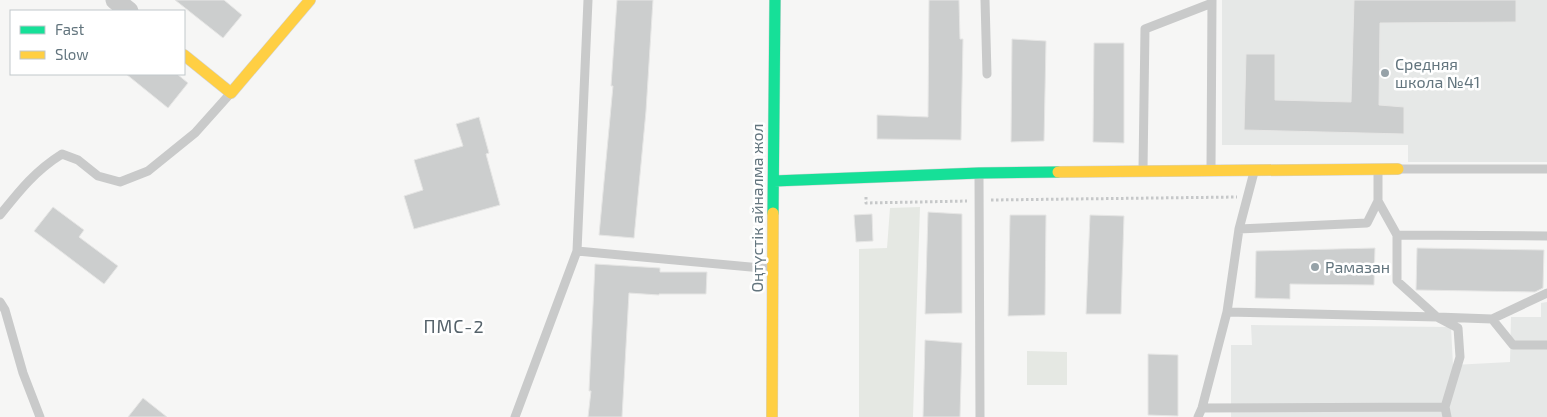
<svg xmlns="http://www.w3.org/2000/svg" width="1547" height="417" viewBox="0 0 1547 417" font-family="'Exo 2',sans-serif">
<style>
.built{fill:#e6e8e7}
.green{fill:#e5e8e3}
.building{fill:#cccece;stroke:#e6e6e5}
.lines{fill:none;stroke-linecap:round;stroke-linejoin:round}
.fast-casing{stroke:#d2d3d3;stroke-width:12}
.slow-casing{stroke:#d2d3d3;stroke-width:12}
.path{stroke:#c6c8c9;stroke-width:3;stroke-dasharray:2.5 2.5;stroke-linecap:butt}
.lane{stroke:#c9caca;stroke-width:9}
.street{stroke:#c9caca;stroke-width:19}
.fast{stroke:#16e098;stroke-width:11}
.slow{stroke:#ffcf43;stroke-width:11}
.poi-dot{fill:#96a2a8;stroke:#fff;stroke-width:2}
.labels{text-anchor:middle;stroke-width:5;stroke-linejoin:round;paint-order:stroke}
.poi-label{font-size:16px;fill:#63757e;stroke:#fff;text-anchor:start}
.street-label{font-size:16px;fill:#63757e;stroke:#fff}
.neighbourhood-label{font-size:18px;letter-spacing:1px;fill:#55626a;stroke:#fff}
</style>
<rect width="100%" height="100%" fill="#f6f6f5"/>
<!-- built -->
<path class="built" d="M1222 0H1547V162H1408V145H1222Z
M1547 302V417H1231V345H1252L1251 325 1451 327 1453 365 1510 362 1511 317H1541V303Z"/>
<!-- green -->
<path class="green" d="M920 207 913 417H859V249L887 248 890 208Z
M1027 351 1067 352V385H1027Z"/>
<!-- building -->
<path class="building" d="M175 0H224L242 15 223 38Z
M617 0H653L646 111 634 238 599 235 613 86H611Z
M929 0H959L960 39H963L961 140 877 139V115L928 117Z
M1354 0H1516V22L1380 23 1379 105 1404 107V134L1244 130 1246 54H1275V100L1351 102Z
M1012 39 1046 41 1044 141 1011 142Z
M1094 43H1124V143L1093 142Z
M126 74H177L188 83 168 108Z
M479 117 489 153 486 154 500 205 414 229 404 196 423 190 414 160 463 146 456 124Z
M53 207 84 230 79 237 118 266 104 284 34 231Z
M928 212 962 214V313L925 314Z
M872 214 873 241 856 242 854 215Z
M1010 215H1046L1045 315 1008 316Z
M1090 215 1124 216 1121 314H1086Z
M1375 248 1374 285 1290 284V299L1255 298 1256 251Z
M1417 248 1544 250 1543 288 1535 292 1416 290Z
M595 264 660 268V272H707L706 294H659V295L629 293 622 417H588L591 391H589Z
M925 340 962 343 960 417H923Z
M1148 354 1178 355V416L1148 415Z
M143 398 167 417H128Z"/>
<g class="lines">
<!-- fast casing -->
<g class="fast-casing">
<path id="fast" d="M774 181 979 173 1058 172
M773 213 775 0"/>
</g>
<!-- slow casing -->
<g class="slow-casing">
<path id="slow" d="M184 55 231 93 310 0
M1058 172 1398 169
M772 417 773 213"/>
</g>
<!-- path -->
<path class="path" d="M866 197V203L967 201
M991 200 1237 197"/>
<!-- lane -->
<path class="lane" d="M985 0 987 74
M1211 168 1212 0
M1143 169 1145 29 1212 3
M1401 169H1547
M979 176 980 417
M1378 201 1397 235V281L1437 317 1492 319 1513 345H1547
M0 215C20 190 35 171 62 154L78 160 98 176 120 182 148 171 195 133 229 95
M1239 229 1367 223 1378 201V172
M1397 235 1547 236
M577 251 771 269
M0 302 5 310 23 373 40 417
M1227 312 1437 317 1458 328 1460 357 1445 407 1447 417
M1492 319 1547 293
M1202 408 1445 407
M515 417 577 251 588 0
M1198 417 1202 408 1227 312 1239 229 1254 172"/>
<!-- street -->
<path class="street" d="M115 0 129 11"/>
<!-- fast -->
<use href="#fast" class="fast"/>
<!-- slow -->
<use href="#slow" class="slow"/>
</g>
<!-- markers -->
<g class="poi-dot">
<circle cx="1385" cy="73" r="5"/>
<circle cx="1315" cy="267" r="5"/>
</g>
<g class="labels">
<!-- poi labels -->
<g class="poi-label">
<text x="1395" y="70">Средняя<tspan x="1395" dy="18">школа №41</tspan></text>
<text x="1325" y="273">Рамазан</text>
</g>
<!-- street labels -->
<g class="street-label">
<text transform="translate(757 208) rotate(-90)" y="6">Оңтүстік айналма жол</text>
</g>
<!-- neighbourhood labels -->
<g class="neighbourhood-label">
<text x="454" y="333">ПМС-2</text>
</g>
</g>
<!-- legend -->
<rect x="10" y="10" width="175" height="65" fill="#ffffff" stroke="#c1c8cb"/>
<rect x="20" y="26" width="25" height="8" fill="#16e098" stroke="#c1c8cb"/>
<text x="55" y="35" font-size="15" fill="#63757e">Fast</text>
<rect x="20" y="51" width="25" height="8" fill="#ffcf43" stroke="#c1c8cb"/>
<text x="55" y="60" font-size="15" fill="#63757e">Slow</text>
</svg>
